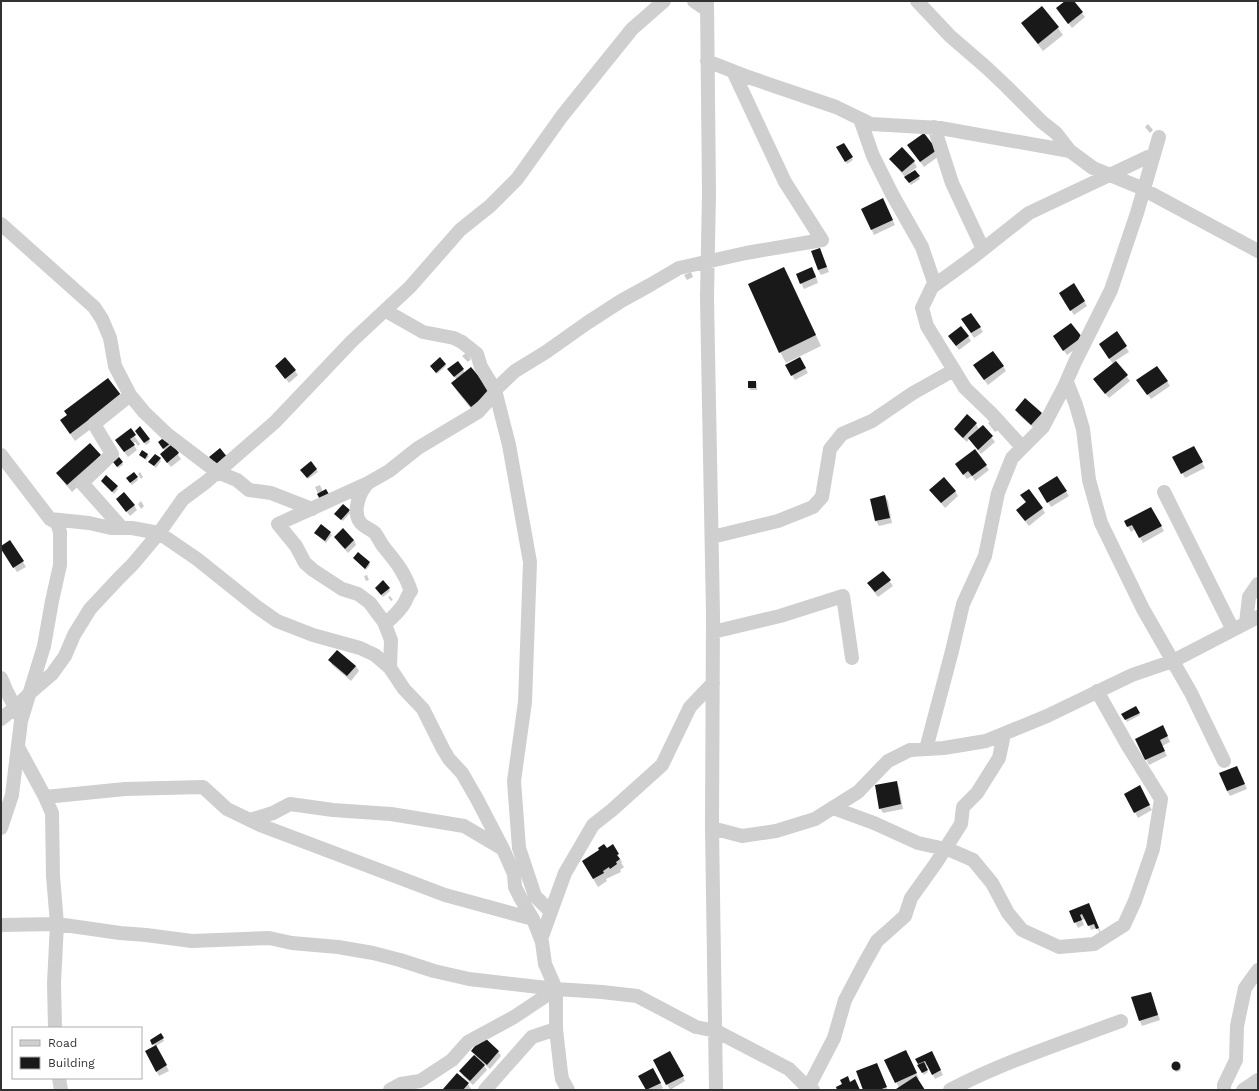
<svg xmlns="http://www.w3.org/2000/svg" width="1259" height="1091" viewBox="0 0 1259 1091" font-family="'Work Sans',sans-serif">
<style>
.shadow{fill:#0003}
.building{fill:#191919}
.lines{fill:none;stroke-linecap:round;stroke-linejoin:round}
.minor{stroke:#cfcfcf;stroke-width:14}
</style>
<rect width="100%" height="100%" fill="#fff"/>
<!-- shadow -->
<path class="shadow" d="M1066 1H1073L1085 17 1072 28 1057 8Z
M1042 7 1058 28 1063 35 1043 51 1027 31 1023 23Z
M1148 124 1153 130 1150 133 1145 127Z
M924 134 939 156 924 167 912 151Z
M844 144 853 160 847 164 838 147Z
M891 159 914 162 917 167 908 174 909 175 915 171 920 179 911 185 905 177 894 164Z
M885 205 895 225 874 235 862 209Z
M822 254 829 272 821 275 818 270Z
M784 268 790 279 821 346 786 363 780 352Z
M691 272 693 277 687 280 684 275Z
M815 273 818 283 804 289 797 275Z
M1063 299 1084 301 1087 306 1074 315Z
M965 324 980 327 983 332 974 338Z
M1071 324 1084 343 1067 355 1054 337Z
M1117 333 1129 352 1115 361 1130 381 1109 398 1097 384 1113 364 1103 349Z
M968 336 971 341 959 350 952 341Z
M466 353 471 359 468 362 462 356Z
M800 358 808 373 795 380 786 365Z
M458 362 465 373 495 399 476 415 457 391 452 384 457 380 450 371Z
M445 364 446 366 437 374 432 368Z
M1003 366 1006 371 988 385 977 371Z
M279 371H295L298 375 289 383Z
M1167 381 1170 386 1151 399 1141 385Z
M749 382H756L757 384V390H750Z
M125 403 75 441 61 421Z
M1016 410 1041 414 1044 419 1035 429 1019 415Z
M991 421 998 430 995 432 988 423Z
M976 424 979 429 983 426 995 442 981 454 969 439 967 442 958 434 955 429Z
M130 430 140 444 138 446 135 442 133 444 137 450 128 457 119 445Z
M137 433 149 439 150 442 146 445Z
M159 442 171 445 181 459 171 467 164 459 165 451Z
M1193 447 1205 468 1185 478 1174 458Z
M975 450 989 470 975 481 972 476 967 479 959 469Z
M147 454 149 456 146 460 140 455Z
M100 456 104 463 72 492 62 480 58 473Z
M160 459 161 461 156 468 150 462Z
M122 462 123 465 118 468 115 464Z
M316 469 318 472 308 479 303 473Z
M140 472 143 477 141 479 138 474Z
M137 478 138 480 132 485 129 481Z
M1057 478 1069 496 1051 507 1040 489Z
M102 481 117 487 118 489 114 494Z
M320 485 323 492 318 494 315 487Z
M955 491 958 496 945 508 934 495Z
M885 496 888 501 892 523 879 526 876 521Z
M117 499 134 505 137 510 130 516Z
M1025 500 1042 508 1045 513 1029 526 1020 515 1027 503Z
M141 501 144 506 141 509 138 504Z
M1151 508 1164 531 1143 543 1135 529 1131 532 1125 522Z
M349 511 350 513 343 521 337 516Z
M321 525 332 535 326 543 315 533Z
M335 537 354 540 356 545 348 553 338 542Z
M10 541 26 567 17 572 1 547Z
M354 558 369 563 370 565 366 570Z
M883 572 893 586 878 597 871 588Z
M367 575 369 580 366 581 364 576Z
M389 589 390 591 383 597 377 590Z
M390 596 393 600 391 601 388 597Z
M338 651 356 666 359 671 351 681 332 665 330 660Z
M1136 707 1140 715 1127 722 1123 714Z
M1165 731 1170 742 1162 746 1167 756 1149 765 1136 739Z
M1240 772 1247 789 1230 796 1227 791Z
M896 782 899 787 903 809 883 813 880 808Z
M1142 792 1152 810 1138 818 1125 794Z
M612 846 622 862 621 863 624 867 620 870 621 872 606 879 607 881 598 887 583 862 600 851 607 849Z
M1091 909 1101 933H1100L1097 928 1091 930 1086 918 1082 920 1084 925 1078 928 1070 912Z
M1150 993 1153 998 1160 1020 1142 1026 1140 1021 1133 998Z
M161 1035 164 1041 156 1046 169 1071 159 1076 146 1052 155 1047 151 1040Z
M472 1051H498L501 1056 490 1069 482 1062 487 1070 473 1085 463 1076 460 1071 475 1055Z
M909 1056 919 1079 917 1080 924 1090H897L899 1088 886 1060Z
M673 1057 685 1081 670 1090 654 1060Z
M934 1057 943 1075 935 1079 928 1065 925 1067 928 1072 924 1075 916 1060Z
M1176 1063 1180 1066 1181 1069 1180 1071 1176 1072 1173 1066V1064Z
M877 1064 888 1090H864Z
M653 1069 663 1088 659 1090H647L640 1076Z
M468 1084 471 1089 470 1090H445Z"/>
<!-- building -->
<path class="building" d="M1065 1H1074L1083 12 1068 24 1056 8Z
M1042 6 1059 27 1038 44 1021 23Z
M924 133 937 150 920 162 907 145Z
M844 143 853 157 845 162 836 147Z
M902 147 915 161 902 172 889 159Z
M915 170 920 176 909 183 904 177Z
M883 198 893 220 871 230 861 209Z
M820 248 827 267 818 270 811 251Z
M784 267 816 335 779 353 748 284Z
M812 267 816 277 800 284 796 274Z
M1074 283 1085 301 1070 311 1059 293Z
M971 313 981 327 971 333 961 319Z
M1071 323 1082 337 1063 351 1053 336Z
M961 326 969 336 956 346 948 336Z
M1117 331 1127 346 1109 359 1099 344Z
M993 351 1004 366 984 380 973 365Z
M285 357 296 370 285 379 275 366Z
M440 357 446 364 436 373 430 366Z
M800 357 806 368 791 376 785 365Z
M458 361 464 369 454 377 447 369Z
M1116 361 1128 375 1105 394 1093 379Z
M1157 366 1168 381 1147 395 1136 380Z
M471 367 491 391 471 407 451 383Z
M108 378 121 395 70 434 60 420 67 415 64 411Z
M748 381H756V388H748Z
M1025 398 1042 413 1031 425 1015 410Z
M967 414 977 423 963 438 954 429Z
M983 425 993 436 978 450 968 438Z
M140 426 150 439 144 443 135 431Z
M131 428 136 435 130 439 135 445 124 452 115 440Z
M166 436 171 443 163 449 158 442Z
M90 443 101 455 67 485 56 473Z
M172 444 179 453 167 463 160 454Z
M1194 446 1203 462 1181 474 1172 457Z
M220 448 228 458 217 467 209 457Z
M975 449 987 465 972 476 968 471 963 475 955 464Z
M142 450 148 454 145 459 139 455Z
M155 454 161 458 154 466 148 462Z
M119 457 123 462 117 467 113 462Z
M311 461 317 469 307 478 300 470Z
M134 472 138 477 130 483 126 478Z
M106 475 118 486 112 492 101 481Z
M1057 476 1067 491 1047 503 1038 488Z
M944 477 956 491 941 503 929 490Z
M326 489 331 498 322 503 317 494Z
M1029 489 1043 508 1025 521 1016 510 1026 502 1020 495Z
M124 492 135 505 126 512 116 499Z
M885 495 890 518 875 521 870 499Z
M343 504 350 510 341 520 334 514Z
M1151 507 1162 526 1139 538 1132 525 1127 527 1124 521Z
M321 524 331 532 325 541 314 533Z
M343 528 354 540 345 549 334 537Z
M10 540 24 561 13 568 1 549V546Z
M358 552 370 562 365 569 353 558Z
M883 571 891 580 875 592 867 583Z
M383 580 390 588 381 595 375 588Z
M337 650 356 666 347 676 328 660Z
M1136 706 1140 713 1125 720 1121 714Z
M1163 725 1168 736 1160 740 1165 751 1145 760 1135 739Z
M1237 766 1245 784 1227 791 1219 773Z
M897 781 901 804 879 809 875 785Z
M1140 785 1150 805 1134 813 1124 794Z
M604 844 607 848 613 844 619 854 617 855 620 859 616 862 617 864 610 869 609 867 603 871 604 873 593 879 582 861 599 850 598 848Z
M1089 903 1099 928 1096 929 1094 924 1088 926 1082 914 1080 915 1082 920 1074 923 1069 911Z
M1151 992 1158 1015 1139 1021 1131 997Z
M161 1033 164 1038 152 1045 150 1040Z
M483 1036 499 1051 487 1065 471 1051Z
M156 1045 167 1065 156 1072 145 1051Z
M906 1050 917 1073 895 1083 884 1060Z
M670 1051 684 1076 666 1085 653 1060Z
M932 1051 941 1070 932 1075 925 1061 918 1064 915 1059Z
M474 1055 485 1065 470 1081 459 1071Z
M1171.5 1066a4.5 4.5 0 1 1 9 0a4.5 4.5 0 1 1-9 0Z
M924 1062 928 1070 922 1073 917 1065Z
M877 1063 887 1087 879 1090H863L856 1071Z
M653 1068 661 1083 646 1090 638 1076Z
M457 1073 469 1083 463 1090H444L443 1089Z
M848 1076 850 1082 855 1079 860 1090H837L836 1087 842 1084 840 1080Z
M916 1076 925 1090H896V1089Z"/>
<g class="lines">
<!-- minor -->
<path class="minor" d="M694 1 707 10
M707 1 709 193 707 298 713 614 712 828 716 1090
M917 1 950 36 987 68 1006 86 1042 122 1056 133 1070 151 1093 168 1139 187 1258 251
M707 61 748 77 836 107 871 124 940 128 1070 151
M860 119 873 156 892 194 922 247 935 285
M934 127 952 183 983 249
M1 224 94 307 102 319 110 338 115 366 130 395 144 412 167 434 217 472 237 480 249 490 271 493 312 509
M386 311 423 332 454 338 462 342 477 354 481 367 495 390 509 445 530 562 525 702 514 781 519 848 535 896 551 912
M1067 382 1076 405 1083 429 1089 480 1101 523 1143 609 1191 693 1224 761
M1022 447 992 414 965 388 927 326 922 308 932 287 972 258 1029 213 1154 154
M1 455 50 519 57 523 60 532V565L52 601 44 646 21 721 12 795 1 828
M368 483C360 491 352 511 360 522 363 527 371 529 375 533 378 537 380 542 383 546 396 562 404 571 411 591 408 594 407 598 405 602 400 611 392 618 385 624
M1164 492 1233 630
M50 519 89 523 111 528H132L159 533 197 559 257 607 277 621 313 635 360 648 375 655 390 668 404 689 423 709 443 749 449 759 462 773 477 799 503 849 514 874 515 887 521 899 533 919 542 942 545 964 556 989V1029L561 1073 562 1079 568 1090
M122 528 82 483 112 454 94 424 130 395
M712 537 778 521 813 507 822 497 830 449 842 434 872 421 913 393 954 370
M1246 623 1249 597 1258 584
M713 632 780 616 843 596 852 658
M390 668 391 640 384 622 370 603 358 594 342 589 313 570 305 563 296 546 278 524 368 483 389 471 418 448 478 412 494 394 495 390 515 371 546 352 587 323 621 301 650 285 679 268 746 253 822 240 785 182 733 71
M1 678 6 690 19 715
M1 719 16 707 31 692 52 674 65 656 74 635 90 609 119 578 133 564 159 533 183 499 206 482 275 422 352 341 410 287 460 230 490 206 517 179 562 116 632 29 664 1
M18 747 45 797 52 813 53 876 57 924 54 983 55 1028
M926 749 952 651 963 604 985 556 998 493 1012 458 1043 427 1064 387 1075 362 1111 290 1137 213 1159 137
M45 797 125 789 203 787 227 809 260 825 445 895 533 919
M833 808 874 823 918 843 950 850 973 860 992 883 1008 913 1022 930 1059 947 1094 944 1124 925 1135 901 1153 849 1161 799 1128 746 1097 691
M250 820 273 813 290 804 333 810 391 814 464 826 503 849
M712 828 742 836 776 831 815 819 858 792 888 761 910 750 944 748 986 741 1047 716 1132 675 1173 661 1258 617
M1 925 57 924 120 933 146 935 192 941 269 938 292 943 338 947 373 953 400 960 434 971 469 979 556 989 602 992 637 996 696 1027 716 1031 789 1069 808 1088 813 1090
M541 939 565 873 593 825 612 810 662 765 690 707 713 683
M59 1078 61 1090
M390 1090 401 1084 420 1081 452 1060 468 1042 514 1017 556 989
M485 1090 532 1037 556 1029
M807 1090 834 1038 845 1000 864 964 877 941 905 916 911 898 936 863 961 824 963 807 977 793 999 758 1004 734
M950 1090C1003 1062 1065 1042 1121 1021
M1224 1090V1085L1236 1060 1237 1026 1245 988 1258 970
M1243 1090 1258 1080"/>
</g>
<!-- border -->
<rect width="1259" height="1091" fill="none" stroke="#323232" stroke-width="4"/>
<!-- legend -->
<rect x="12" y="1027" width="130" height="52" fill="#ffffff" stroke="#adadad"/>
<rect x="20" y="1040" width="20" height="6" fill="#cfcfcf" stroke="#adadad"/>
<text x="48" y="1047" font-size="12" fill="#323232">Road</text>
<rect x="20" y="1057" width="20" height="12" fill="#191919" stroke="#adadad"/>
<text x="48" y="1067" font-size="12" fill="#323232">Building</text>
</svg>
